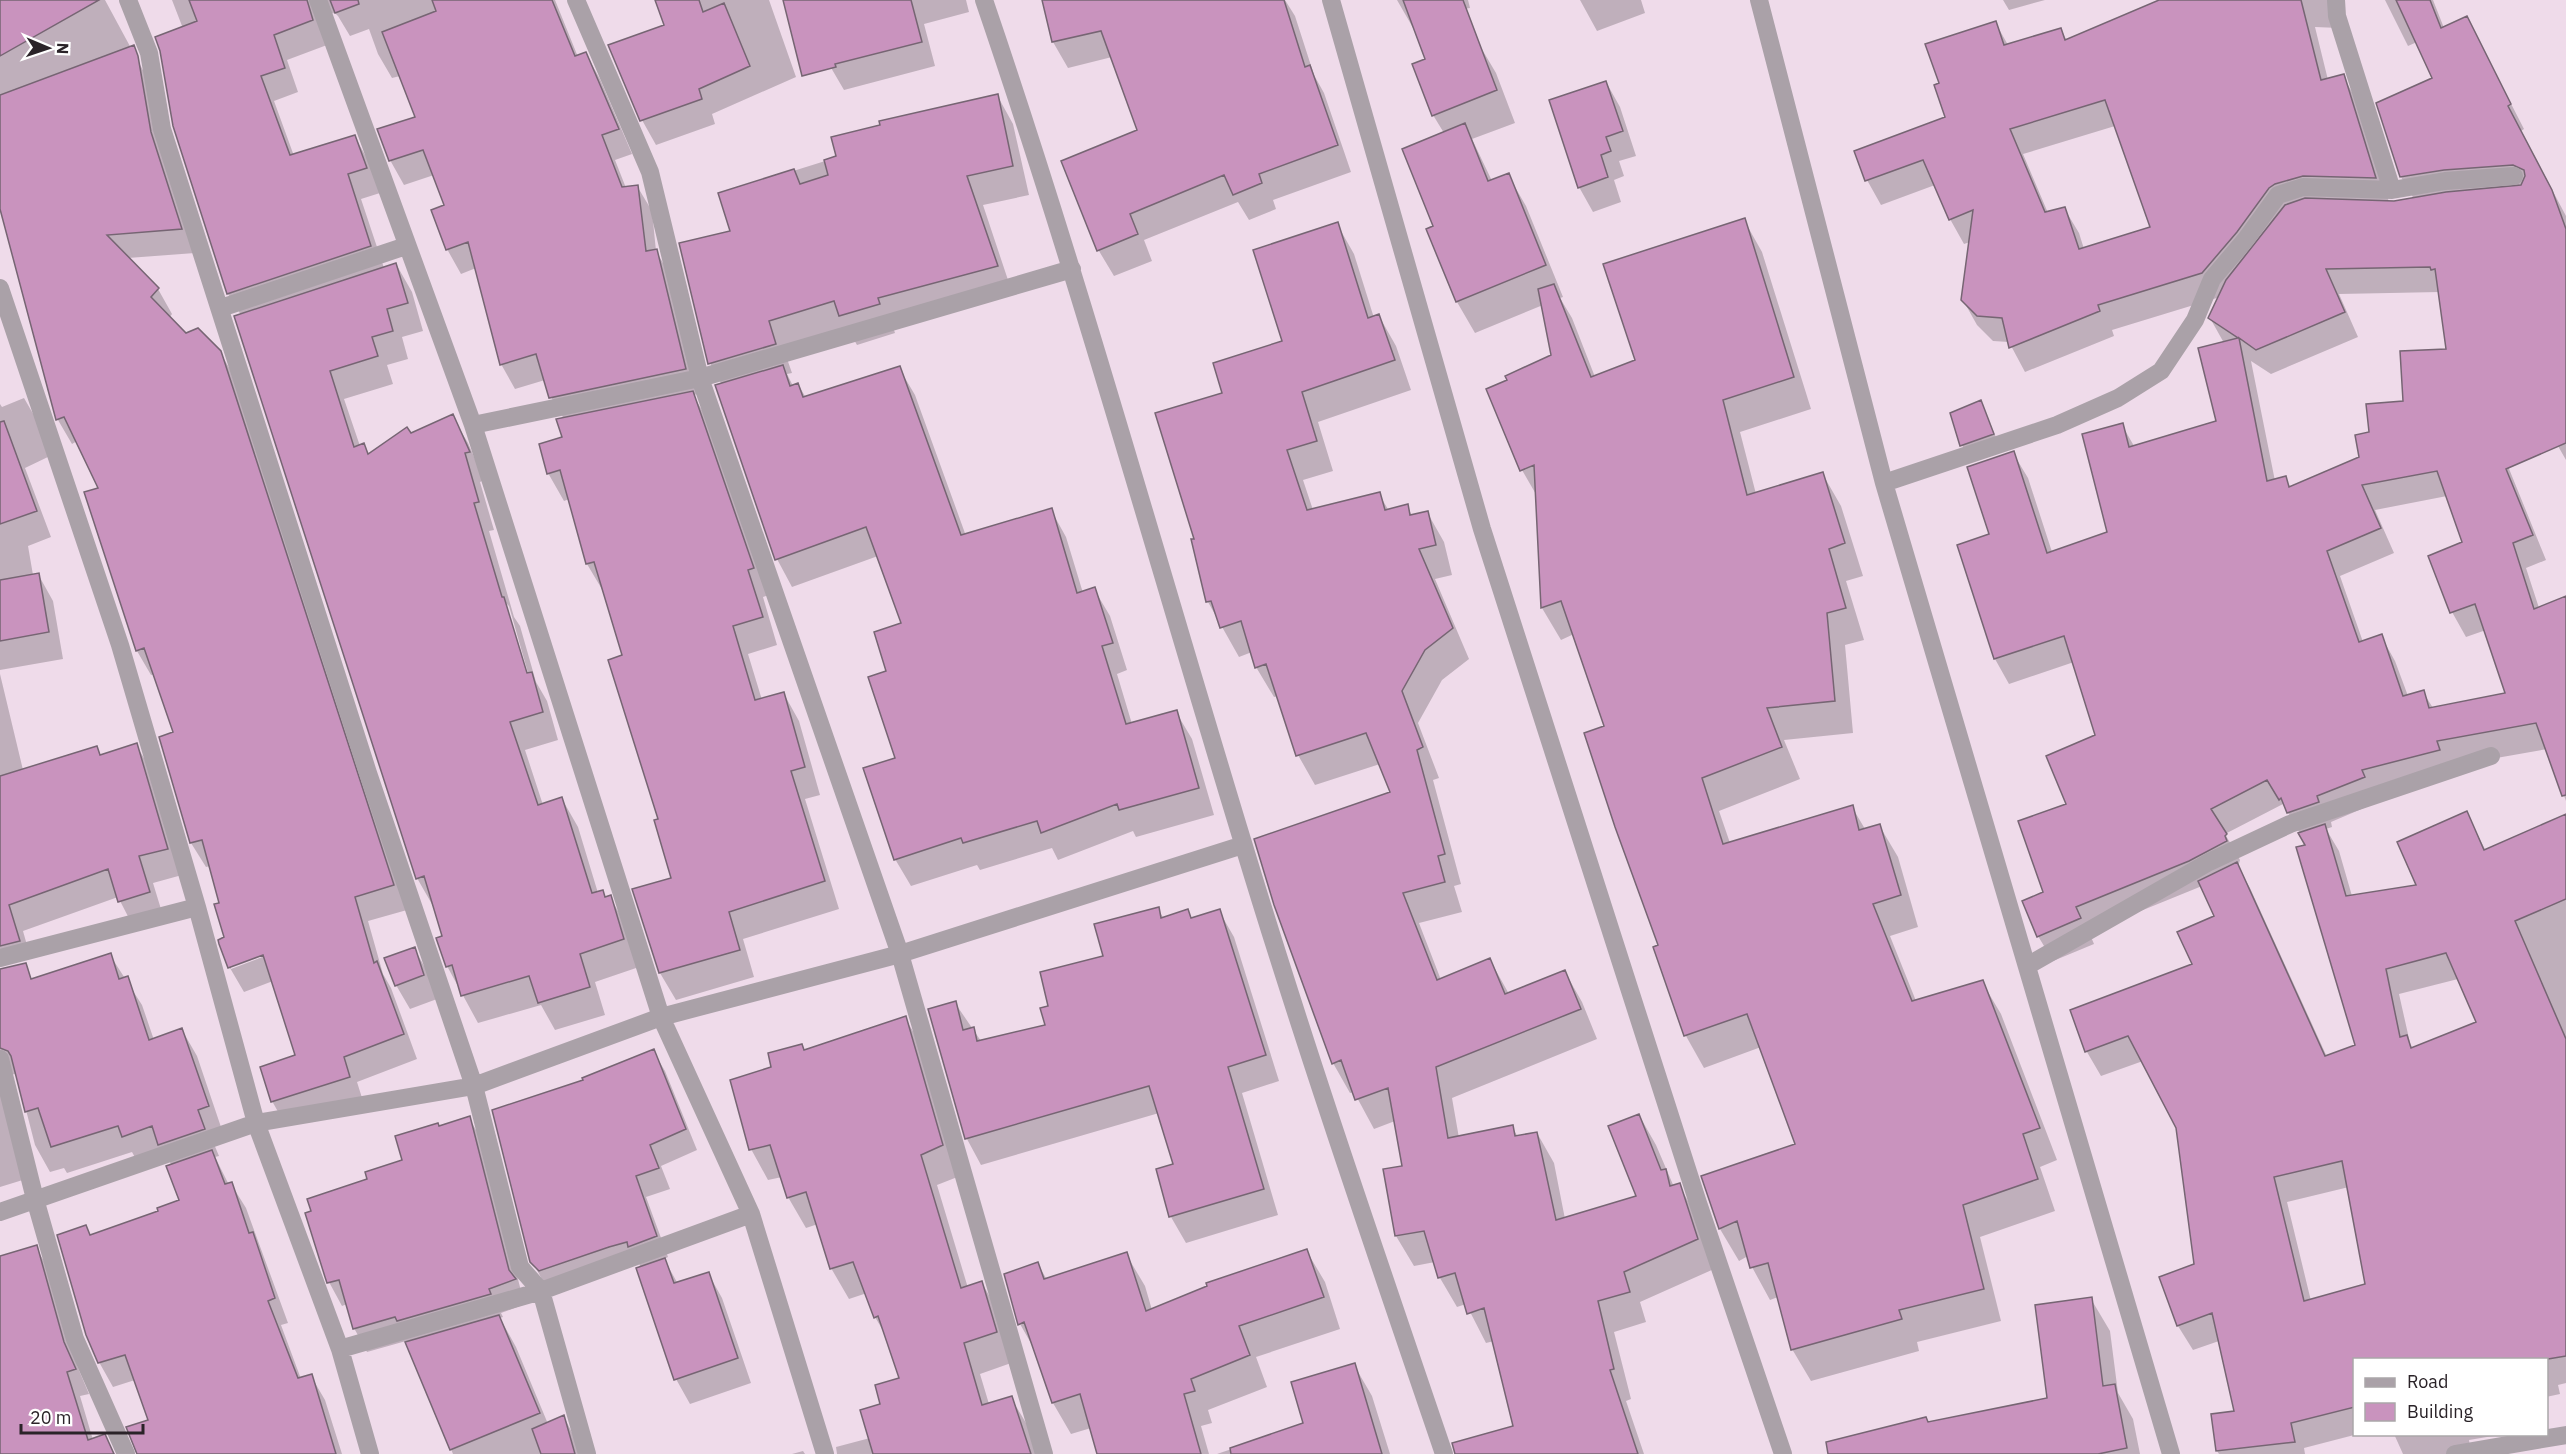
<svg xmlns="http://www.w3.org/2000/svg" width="2566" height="1454" viewBox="0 0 2566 1454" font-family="'IBM Plex Sans',sans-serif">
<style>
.shadow{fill:#0003;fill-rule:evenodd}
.building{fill:#c993be;stroke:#766573;stroke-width:1.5;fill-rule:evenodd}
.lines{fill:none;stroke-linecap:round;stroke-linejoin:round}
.minor{stroke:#aaa1a8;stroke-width:18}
</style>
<rect width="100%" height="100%" fill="#efdbea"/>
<!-- shadow -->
<path class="shadow" d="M0 0H105L152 87 195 253 128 258 158 289 172 314 169 318 185 335 220 352 235 378 407 910 368 921 383 974 391 988 417 1059 357 1082 363 1101 286 1126 272 1101 297 1056 273 981 244 992 230 968 219 940 226 938 221 904 210 866 206 867 191 843 175 733 155 674 151 675 137 651 86 493 100 488 77 441 72 444 58 420 47 388 55 385 0 209ZM269 951 270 954 231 969V966Z
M172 0H555L578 57 586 54 600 79 632 154 615 160 626 188 637 186 652 211 656 251 670 275 699 394 693 395 708 420 769 595 763 597 777 645 748 654 762 700 784 694 799 721 820 795 805 799 839 909 743 939 754 977 676 1000 660 973 634 890 673 879 624 656 603 591 587 564 569 499 564 501 548 473 564 439V419L551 397 545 380 515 389 501 364 476 268 461 274 447 249 446 206 434 175 404 185 390 160 417 118 400 76 392 78 378 54 369 29 350 36 338 16 335 13 328 14 327 45 287 60 298 92 274 101 294 156 355 137 369 162 380 193 361 199 384 268 396 264 412 292 423 331 402 337 408 359 387 365 393 384 344 399 360 446 363 445 369 455 452 416 468 443 484 480 480 482 494 530 489 531 514 617 520 626 536 682 547 701 558 740 525 750 543 805 562 799 578 827 598 893 602 891 606 898 610 897 626 925 639 967 595 982 605 1015 555 1030 541 1005 478 1023 447 966 444 937 433 906 417 878 241 315 228 294 236 166ZM504 601 509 606 530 680 527 681Z
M657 0H769L796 77 712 114 715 124 656 145 642 120 610 46 666 26Z
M815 0H966L969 12 924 24 935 66 844 90 830 66Z
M1044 0H1285L1295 16 1314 75 1324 93 1351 172 1273 200 1276 209 1249 220 1238 202 1144 240 1152 261 1114 276 1099 251 1063 162 1139 130 1112 57 1068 68 1053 42Z
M1397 0H1468L1470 8 1464 9 1477 41 1496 73 1515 123 1472 139 1492 181 1508 175 1526 206 1563 297 1560 298 1572 318 1595 377 1637 361 1744 220 1762 252 1811 409 1740 432 1756 494 1822 473 1841 506 1863 576 1846 581 1864 640 1845 645 1853 733 1784 740 1800 779 1719 811 1730 843 1852 807 1865 829 1879 825 1898 857 1918 927 1890 936 1916 1001 1982 982 2001 1014 2057 1160 2040 1167 2055 1211 1980 1237 2001 1321 1917 1342 1919 1351 1811 1381 1792 1349 1778 1297 1770 1300 1752 1267 1748 1256 1739 1261 1720 1229 1703 1177 1797 1145 1761 1047 1704 1068 1686 1036 1655 948 1660 946 1606 727 1574 634 1561 640 1542 608 1537 496 1522 470 1553 356 1543 305 1475 333 1457 302 1435 227 1444 133 1433 115 1427 60 1416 33Z
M1580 0H1641L1645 13 1597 31Z
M2003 0H2045L2009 10Z
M2163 0H2342L2339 28 2315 27 2328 80 2343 76 2357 101 2389 202 2414 199 2401 177 2434 79 2417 42 2408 46 2385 0H2433L2444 28 2467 18 2524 129 2521 131 2566 216V460L2558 446 2471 375 2546 560 2526 568 2539 608 2566 597V801L2547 749 2451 766 2378 802 2331 822 2332 827 2326 829 2339 851 2352 896 2418 886 2466 813 2486 851 2566 816V1383L2558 1385 2560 1394 2546 1397V1360H2354V1434H2358L2304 1448 2305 1454H2219L2217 1451 2236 1413 2219 1341 2193 1350 2178 1326 2161 1278 2195 1265 2178 1127 2143 1061 2101 1076 2087 1052 2072 1011 2194 965 2216 916 2202 886 2089 932 2094 944 2053 961 2038 936 2045 892 2068 805 2097 736 2074 662 2009 684 1995 659 1959 546 1991 535 2013 453 2028 478 2052 552 2108 532 2122 425 2134 446 2218 422 2224 343 2210 318 2220 297 2112 330 2114 336 2025 372 2009 342 1993 341 1977 325 1963 300 1970 242 1964 244 1950 219 1935 185 1881 205 1867 180 1947 118 1995 22 2008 45 2061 29 2067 41ZM2115 126 2152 228 2084 249 2079 233 2064 208 2048 213 2023 154ZM2440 292 2458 350 2371 433 2361 458 2291 488 2285 478 2275 481 2251 361 2271 374 2358 337 2339 294ZM2447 496 2464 543 2430 557 2452 612 2466 637 2486 630 2507 694 2433 708 2423 692 2408 696 2395 661 2381 636 2363 642 2340 576 2394 553 2375 510ZM2283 804 2307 846 2356 1046 2327 1057 2250 888 2238 867 2240 860 2225 834ZM2458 979 2478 1023 2413 1049 2410 1043 2399 994ZM2349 1187 2366 1285 2311 1301 2287 1202Z
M1606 82 1620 107 1636 156 1619 161 1624 176 1614 180 1621 202 1593 212 1579 187Z
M997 95 1013 124 1029 195 983 205 1013 295 893 327 895 333 857 345 849 331 784 350 792 373 787 374 793 386 798 384 806 398 899 368 915 395 966 536 1051 510 1066 537 1083 593 1094 589 1110 616 1127 670 1117 674 1132 724 1176 712 1192 739 1214 815 1136 837 1133 831 1058 860 1052 848 980 870 977 865 911 886 895 859 897 759 888 672 903 624 878 556 792 587 777 559 716 386 722 385 710 363 732 232 720 194 838 157Z
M1337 224 1354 254 1374 318 1379 316 1396 346 1411 390 1318 422 1333 471 1303 480 1313 510 1379 494 1389 511 1407 506 1412 516 1427 512 1444 542 1452 575 1435 579 1469 659 1442 680 1418 723 1439 778 1433 780 1461 884 1454 886 1462 912 1419 923 1441 980 1490 960 1509 994 1565 972 1582 1002 1597 1039 1452 1098 1459 1138 1512 1127 1518 1137 1537 1133 1554 1163 1565 1219 1638 1197 1639 1115 1656 1145 1674 1187 1679 1185 1696 1215 1714 1269 1640 1302 1646 1322 1614 1332 1631 1399 1626 1401 1644 1454H1464L1515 1427 1494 1341 1486 1343 1466 1304 1457 1307 1440 1278 1435 1262 1414 1266 1396 1236 1404 1167 1395 1121 1374 1129 1354 1092 1350 1093 1333 1063 1392 793 1380 764 1315 785 1298 755 1278 696 1274 697 1256 667 1252 652 1239 657 1208 602 1196 540 1223 394 1284 342Z
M24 398 39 424 50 456 25 468 51 537 28 546 33 575 38 574 53 601 63 659 0 670V404L2 407Z
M1980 402 2000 446 1968 457 1962 445Z
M0 674 23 770 96 748 101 756 136 745 152 771 182 875 153 883 164 919 134 928 118 897 23 931 30 956 0 963Z
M1158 909 1164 919 1187 911 1192 919 1219 911 1234 937 1279 1081 1242 1093 1278 1215 1186 1243 1171 1217 1157 1170 1174 1165 1159 1113 981 1165 967 1139 929 1010 955 1003 981 1041 1047 1026 1050 1007Z
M414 948 428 973 437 999 410 1009 396 985Z
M110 955 142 1005 154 1040 182 1030 197 1056 223 1133 211 1137 219 1156 215 1157 229 1185 231 1184 246 1208 288 1323 281 1325 301 1379 311 1376 325 1400 342 1454H139L150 1421 135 1380 113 1387 99 1362 91 1236 160 1211 181 1201 172 1166 165 1153 138 1163 132 1152 67 1173 64 1168 50 1172 35 1145 17 1075 14 1074 6 1078 26 1179 0 1187V1038Z
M905 1018 923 1048 960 1176 937 1185 968 1288 982 1283 999 1313 1014 1362 980 1374 989 1404 1011 1398 1029 1428 1037 1454H837L836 1447 870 1438 882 1405 901 1379 888 1339 875 1317 867 1293 849 1299 831 1268 818 1224 806 1228 788 1197 782 1177 768 1180 751 1149 773 1068 805 1051Z
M653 1051 665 1071 697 1150 661 1166 670 1189 646 1197 668 1257 664 1259 678 1284 708 1273 722 1298 751 1383 690 1404 676 1379 639 1263 544 1283 532 1261 585 1081Z
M469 1118 483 1142 521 1291 528 1303 501 1313 503 1317 500 1318 516 1347 548 1424 564 1417 583 1454H453L406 1341 367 1352 354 1328 347 1304 342 1306 329 1282 369 1180 404 1161 439 1128Z
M36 1247 50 1272 78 1368 89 1394 80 1396 93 1440 104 1436 115 1454H0V1258Z
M1306 1250 1325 1282 1340 1329 1256 1357 1267 1387 1208 1410 1212 1423 1201 1426 1209 1454H1098L1091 1428 1071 1434 1053 1403 1036 1352 1020 1324 1038 1264 1047 1280 1126 1254 1145 1286 1152 1310Z
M2091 1299 2110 1331 2118 1393 2133 1419 2140 1454H1887L1928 1424 2049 1399Z
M1354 1365 1372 1396 1390 1454H1217L1305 1424Z
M2394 1434H2505L2469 1440 2471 1454H2403Z
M803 1451 805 1454H792Z"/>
<!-- building -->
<path class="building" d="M0 0H99L0 56Z
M189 0H307L313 20 274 35 285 68 261 76 290 155 355 135 367 168 348 174 371 246 227 294 173 126 160 51 155 37 197 21Z
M330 0H358L359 4 335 13Z
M432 0H552L575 56 586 52 619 129 602 135 622 187 638 185 646 251 657 249 686 369 549 398 536 354 500 365 468 242 446 250 431 210 444 205 423 150 389 161 377 129 415 117 382 32 436 11Z
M655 0H699L703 12 724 3 750 66 699 89 702 99 640 121 608 45 664 25Z
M783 0H911L922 42 835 64 836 67 802 76Z
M1042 0H1284L1305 67 1310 65 1338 145 1259 174 1262 183 1233 195 1224 175 1130 214 1138 234 1097 251 1061 161 1137 130 1101 31 1052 42Z
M1403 0H1463L1497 90 1432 116 1412 64 1425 59Z
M2159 0H2301L2321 80 2344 74 2376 178 2303 176 2275 184 2269 188 2237 232 2202 273 2098 305 2100 311 2009 348 2002 318 1977 316 1961 300 1973 210 1949 220 1923 160 1865 181 1854 151 1945 117 1934 85 1939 83 1925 44 1996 21 2004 45 2061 28 2065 40ZM2105 100 2150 227 2079 249 2065 207 2045 212 2010 129Z
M2396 0H2430L2441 28 2467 16 2511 104 2508 106 2552 190 2566 229V443L2506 469 2533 535 2513 543 2534 609 2566 596V795L2562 796 2536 723 2437 741 2440 750 2362 770 2365 777 2317 796 2319 802 2287 813 2281 798 2279 800 2267 780 2211 809 2227 834 2225 836 2227 841 2189 861 2076 907 2081 918 2037 937 2022 901 2043 892 2018 821 2066 804 2046 756 2095 735 2064 636 1994 659 1957 545 1989 534 1967 467 2014 451 2047 553 2107 532 2082 434 2123 423 2129 447 2216 421 2198 348 2238 338 2208 318 2226 280 2285 205 2305 198 2394 201 2446 192 2521 185 2525 176 2524 170 2513 165 2444 170 2400 177 2376 103 2432 78ZM2430 267 2431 270 2435 269 2446 349 2400 351 2403 401 2366 404 2369 432 2355 435 2359 457 2289 487 2286 476 2267 481 2239 338 2256 350 2345 312 2326 269ZM2437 471 2462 542 2428 556 2450 613 2475 604 2505 693 2429 708 2424 690 2403 696 2382 634 2359 642 2327 551 2381 528 2362 485Z
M134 45 138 56 151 132 182 229 107 235 159 288 151 297 186 333 198 328 221 351 394 885 355 897 374 963 377 961 404 1034 344 1057 350 1077 271 1102 260 1067 295 1055 263 955 228 968 219 944 218 940 224 937 214 904 219 903 202 840 190 843 159 737 173 732 144 648 136 651 84 492 98 488 64 417 56 420 0 209V95Z
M1606 81 1623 131 1606 137 1611 151 1601 155 1608 177 1578 188 1549 100Z
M998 94 1013 166 967 176 998 266 878 298 880 304 839 316 834 301 769 321 776 344 708 364 679 243 730 231 718 193 794 169 800 184 828 175 824 160 836 156 831 137 880 125 879 121Z
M1465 123 1488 181 1509 173 1546 265 1456 302 1426 229 1433 226 1402 149Z
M1745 218 1794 377 1723 400 1747 495 1823 472 1845 543 1829 549 1846 608 1827 613 1835 701 1767 708 1782 747 1702 778 1723 844 1853 805 1859 830 1880 824 1901 895 1873 904 1912 1001 1983 980 2040 1128 2023 1134 2038 1179 1963 1205 1984 1289 1899 1310 1902 1319 1791 1350 1768 1263 1750 1268 1737 1221 1719 1229 1701 1176 1795 1144 1747 1014 1684 1036 1653 947 1658 945 1615 827 1584 733 1604 726 1561 601 1541 608 1534 465 1520 471 1486 389 1507 380 1505 376 1551 355 1538 289 1554 284 1591 377 1635 360 1603 264Z
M1338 222 1368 318 1379 314 1395 360 1302 392 1317 441 1287 450 1307 510 1380 492 1385 510 1408 504 1410 515 1428 511 1436 545 1419 549 1453 628 1425 650 1402 691 1423 747 1417 750 1445 854 1438 856 1445 882 1403 893 1437 980 1490 958 1505 994 1565 970 1581 1009 1436 1067 1448 1138 1513 1125 1515 1136 1537 1132 1556 1220 1636 1196 1608 1126 1639 1114 1661 1170 1666 1169 1670 1186 1680 1183 1698 1239 1624 1272 1630 1292 1598 1301 1614 1369 1610 1370 1638 1454H1455L1452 1443 1513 1426 1484 1308 1467 1314 1455 1273 1438 1278 1424 1231 1395 1236 1383 1169 1402 1166 1388 1088 1355 1100 1341 1060 1332 1064 1274 905 1254 839 1390 792 1366 733 1296 756 1266 664 1255 668 1241 621 1220 628 1211 601 1206 602 1191 539H1194L1155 413 1222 393 1213 363 1282 341 1253 250Z
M396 263 408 303 387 309 393 331 372 337 378 356 330 371 354 447 364 443 368 454 407 427 411 433 453 414 470 452 465 453 479 502 474 503 502 597H504L527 673 532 672 543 712 510 722 538 805 562 797 592 893 603 890 605 897 611 895 624 939 580 954 590 987 538 1003 529 976 461 996 452 965 446 967 436 938 442 936 424 876 416 879 234 316Z
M783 365 790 386 798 383 803 397 900 366 961 535 1052 508 1077 593 1095 587 1113 643 1102 646 1126 724 1177 710 1199 788 1119 810 1117 804 1041 833 1037 821 963 843 961 838 894 860 863 768 895 758 868 677 886 671 874 632 901 623 866 527 775 560 715 385Z
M693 391 754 568 748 570 763 617 733 626 755 700 784 692 805 767 791 771 825 881 729 912 740 950 659 973 632 889 671 878 654 820 658 819 608 660 622 655 594 562 586 564 560 470 547 474 539 444 562 437 556 419Z
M1981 400 1994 434 1960 446 1950 413Z
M4 421 37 511 0 524V422Z
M39 573 49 632 0 641V580Z
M137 743 168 849 139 856 150 892 118 902 108 869 9 905 20 941 0 946V776L97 746 100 755Z
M2467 811 2484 850 2566 814V899L2515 921 2566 1039V1356L2548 1359H2355V1407L2291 1423 2295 1442 2216 1451 2211 1414 2234 1411 2212 1313 2177 1326 2159 1277 2194 1264 2176 1128 2128 1036 2085 1052 2070 1010 2192 964 2177 932 2214 916 2198 881 2237 862 2325 1056 2355 1045 2296 847 2305 845 2298 833 2325 824 2346 896 2416 885 2397 842ZM2446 953 2476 1022 2411 1048 2407 1035 2400 1037 2386 969ZM2342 1161 2365 1284 2304 1301 2274 1177Z
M1159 907 1161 918 1188 909 1191 918 1220 909 1266 1055 1228 1067 1264 1189 1169 1217 1156 1169 1173 1164 1149 1086 965 1139 928 1009 956 1001 963 1030 974 1027 977 1041 1045 1025 1040 1008 1048 1006 1040 972 1103 956 1094 924Z
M415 947 424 975 395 986 384 958Z
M111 953 119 979 128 976 149 1040 182 1028 209 1106 198 1110 205 1129 158 1145 152 1126 122 1137 118 1126 51 1147 38 1108 25 1112 11 1056 8 1051 0 1048V969L26 963 31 979Z
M906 1016 943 1145 921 1155 961 1288 982 1281 997 1332 964 1343 982 1405 1012 1396 1031 1454H873L860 1410 880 1404 875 1385 899 1378 878 1316 874 1318 853 1262 830 1269 806 1192 787 1198 770 1145 749 1150 730 1080 771 1067 768 1053 802 1044 804 1050Z
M654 1049 686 1129 650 1145 659 1168 636 1176 657 1236 628 1247 627 1242 609 1247 539 1271 530 1262 492 1110 583 1080 582 1078Z
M470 1116 509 1270 516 1279 489 1289 491 1294 397 1321 395 1317 353 1329 339 1280 327 1283 325 1277 305 1213 311 1211 307 1199 367 1179 365 1172 402 1160 395 1136 438 1123 439 1126Z
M212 1150 225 1184 232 1182 249 1233 253 1232 275 1298 268 1301 298 1378 312 1374 336 1454H137L126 1427 148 1420 125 1355 98 1363 86 1335 57 1235 86 1225 90 1235 158 1211 157 1208 179 1200 166 1166Z
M37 1245 64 1342 76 1369 67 1372 88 1440 105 1434 114 1454H0V1256Z
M1307 1249 1324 1297 1239 1326 1250 1355 1191 1379 1195 1391 1184 1394 1201 1454H1097L1080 1394 1052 1403 1024 1322 1018 1325 1004 1274 1038 1262 1044 1279 1127 1252 1146 1311 1207 1286 1206 1283Z
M665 1258 674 1283 709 1272 738 1358 674 1380 636 1268Z
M2092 1297 2103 1386 2115 1384 2127 1448 2098 1454H1828L1826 1442 1926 1417 1928 1422 2047 1398 2035 1305Z
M499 1315 540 1413 450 1450 405 1342Z
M1355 1363 1382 1454H1231L1230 1448 1303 1423 1291 1382Z
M564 1415 575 1454H541L532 1429Z"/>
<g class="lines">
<!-- minor -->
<path class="minor" d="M128 0 149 53 162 129 368 773 474 1086 520 1267 541 1291 587 1454
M318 0 473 425 661 1017 751 1214 825 1454
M576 0 650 172 700 378 900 954 1044 1454
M984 0C1079 278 1157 561 1243 843 1305 1048 1375 1251 1444 1454
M1331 0 1482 529 1698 1203 1783 1454
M1759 0 1884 483 2171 1454
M2336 0 2337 16 2392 190
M0 288 120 645 197 907 256 1123 340 1349 370 1454
M221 308 406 246
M473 425 700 378 1072 269
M1884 483 2057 425 2118 398 2161 371 2195 320 2212 279 2246 239 2278 195 2303 187 2392 190 2445 181 2514 176
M0 958 197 907
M2027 966 2209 862 2290 824 2491 756
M0 1059 35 1199 75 1339 126 1454
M0 1212 256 1123 474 1086 661 1017 900 954 1243 845
M340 1349 541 1291 751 1214
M2455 1454 2566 1435"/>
</g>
<!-- legend -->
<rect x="2353" y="1358" width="195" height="78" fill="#ffffff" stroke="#aaa7a9" stroke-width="1.5"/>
<rect x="2365" y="1378" width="30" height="9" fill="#aaa1a8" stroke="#aaa7a9" stroke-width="1.5"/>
<text x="2407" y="1388" font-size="18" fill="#2a2328">Road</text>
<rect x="2365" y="1403" width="30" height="18" fill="#c993be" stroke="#aaa7a9" stroke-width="1.5"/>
<text x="2407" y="1418" font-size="18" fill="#2a2328">Building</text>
<!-- north arrow -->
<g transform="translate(48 48) rotate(92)" stroke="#ffffff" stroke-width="4.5" paint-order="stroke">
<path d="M0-4.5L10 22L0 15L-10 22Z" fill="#2a2328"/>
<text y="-9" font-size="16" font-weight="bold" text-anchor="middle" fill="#2a2328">N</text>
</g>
<!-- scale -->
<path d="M21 1424v9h122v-9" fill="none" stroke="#2a2328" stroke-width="3"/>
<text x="30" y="1424" font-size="18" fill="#2a2328" stroke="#ffffff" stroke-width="4.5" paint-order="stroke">20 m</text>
</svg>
